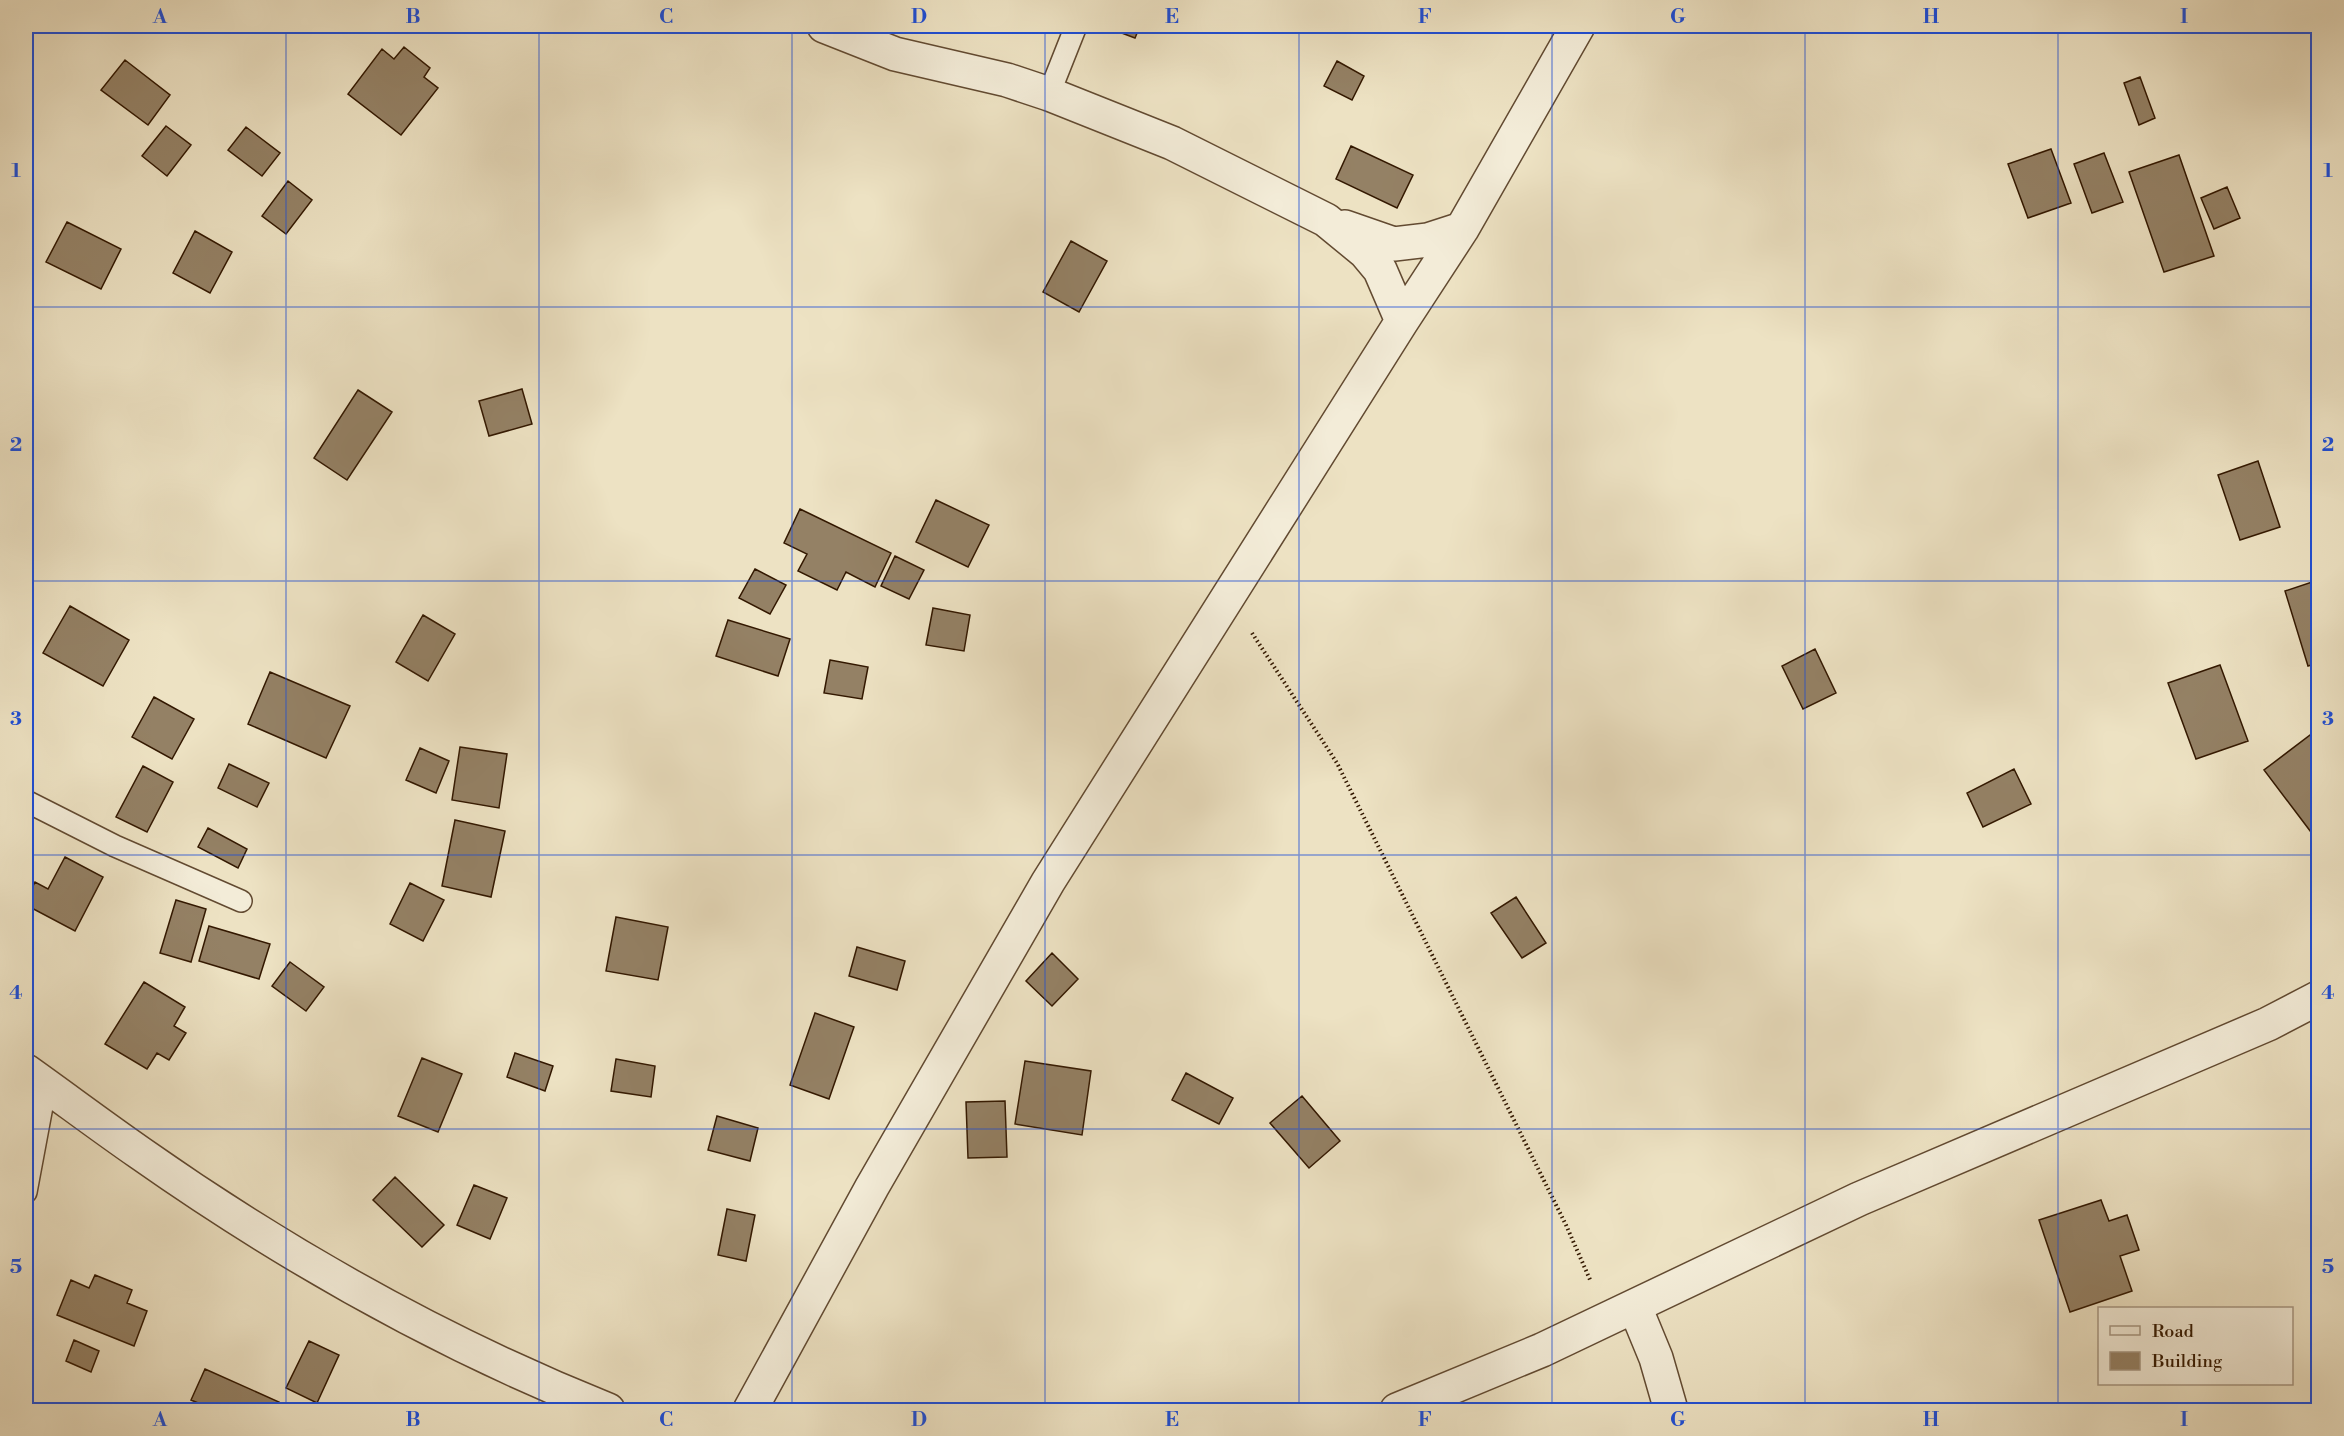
<svg xmlns="http://www.w3.org/2000/svg" width="2344" height="1436" viewBox="0 0 2344 1436" font-family="'Libre Bodoni',serif">
<style>
.building{fill:#948165;stroke:#331800;stroke-width:1.5}
.lines{fill:none;stroke-linecap:round;stroke-linejoin:round}
.lane-casing{stroke:#624a31;stroke-width:24}
.street-casing{stroke:#624a31;stroke-width:36}
.path{stroke:#331800;stroke-width:4;stroke-dasharray:1.5 3;stroke-linecap:butt}
.lane{stroke:#f3ecd8;stroke-width:21}
.street{stroke:#f3ecd8;stroke-width:33}
.grid{fill:none;stroke:#1d4ed8;stroke-width:1.5;stroke-opacity:0.55}
.neatline{fill:none;stroke:#1d4ed8;stroke-width:2}
.grid-label{font-size:20px;text-anchor:middle;font-weight:bold;fill:#1d4ed8}
</style>
<rect width="100%" height="100%" fill="#ede2c3"/>
<filter id="stains"><feTurbulence type="fractalNoise" baseFrequency=".00333" numOctaves="4"/><feColorMatrix values="0 0 0 0 .2 0 0 0 0 .09 0 0 0 0 .02 0 0 0 .5 -.17"/></filter>
<radialGradient id="worn" r=".72"><stop offset=".6" stop-color="#630" stop-opacity="0"/><stop offset="1" stop-color="#630" stop-opacity=".3"/></radialGradient>
<!-- building -->
<path class="building" d="M1103 26H1140L1135 38Z
M404 47 430 68 424 77 438 88 401 135 348 94 382 49 394 59Z
M125 60 170 95 148 125 101 90Z
M1337 61 1364 76 1352 100 1324 86Z
M2140 77 2155 118 2139 125 2124 83Z
M166 126 191 145 167 176 142 156Z
M246 127 280 153 262 176 228 150Z
M1351 146 1413 175 1397 208 1336 179Z
M2051 149 2071 203 2028 218 2008 164Z
M2104 153 2123 202 2092 213 2074 164Z
M2179 155 2214 256 2164 272 2129 172Z
M288 181 312 200 286 234 262 216Z
M2227 187 2240 218 2214 229 2201 198Z
M67 222 121 249 101 289 46 262Z
M195 231 232 252 210 293 173 273Z
M1071 241 1107 261 1079 312 1043 292Z
M522 389 532 424 489 436 479 401Z
M358 390 392 412 347 480 314 458Z
M2258 461 2280 527 2240 540 2218 475Z
M936 500 989 525 968 567 916 542Z
M800 509 891 553 875 587 846 572 837 590 798 571 807 554 784 543Z
M895 556 924 570 909 599 881 586Z
M755 569 786 585 770 614 739 598Z
M2318 580V663L2308 666 2285 591Z
M70 606 129 640 103 686 43 653Z
M933 608 970 615 964 651 926 645Z
M423 615 455 634 428 681 396 662Z
M728 620 790 639 778 676 716 656Z
M1815 649 1836 693 1803 709 1782 666Z
M830 660 868 667 862 699 824 693Z
M2220 665 2248 741 2196 759 2168 683Z
M270 672 350 706 326 758 248 724Z
M154 697 194 719 172 759 132 737Z
M2318 729V839L2317 840 2264 770Z
M460 747 507 754 499 808 452 800Z
M420 748 449 761 436 793 406 780Z
M229 764 269 783 257 807 218 788Z
M143 766 173 782 147 832 116 817Z
M2014 769 2031 804 1983 827 1967 793Z
M455 820 505 831 491 897 442 886Z
M208 828 247 849 238 868 198 847Z
M65 857 103 877 75 931 26 905V901L35 882 48 889Z
M410 883 444 900 423 941 390 924Z
M1516 897 1546 943 1522 958 1491 913Z
M176 900 206 909 191 962 160 953Z
M616 917 668 927 658 980 606 971Z
M209 926 270 944 259 979 199 961Z
M857 947 905 961 897 990 849 976Z
M1052 953 1078 979 1052 1006 1026 981Z
M290 962 324 987 306 1011 272 986Z
M144 982 185 1007 174 1026 186 1033 169 1060 157 1053 147 1069 105 1044Z
M815 1013 854 1027 829 1099 790 1085Z
M515 1053 553 1066 545 1091 507 1077Z
M422 1058 462 1074 438 1132 398 1116Z
M616 1059 655 1066 651 1097 611 1091Z
M1025 1061 1091 1071 1082 1135 1015 1124Z
M1186 1073 1233 1098 1219 1124 1172 1100Z
M1302 1096 1340 1141 1309 1168 1270 1123Z
M1005 1101 1007 1157 968 1158 966 1102Z
M717 1116 758 1128 750 1161 708 1150Z
M395 1177 444 1225 422 1247 373 1200Z
M474 1185 507 1198 490 1239 457 1225Z
M2101 1200 2109 1221 2127 1215 2139 1250 2120 1256 2132 1291 2070 1312 2039 1220Z
M727 1209 755 1215 746 1261 718 1255Z
M95 1275 132 1290 127 1303 147 1311 134 1346 57 1315 71 1280 89 1288Z
M74 1340 99 1351 91 1372 66 1361Z
M309 1341 339 1355 317 1403 286 1388Z
M205 1369 279 1402 275 1410H215L191 1400Z"/>
<g class="lines">
<!-- lane casing -->
<g class="lane-casing">
<path id="lane" d="M1049 94 1076 26
M26 801 115 846 241 901
M26 1192 46 1085"/>
</g>
<!-- street casing -->
<g class="street-casing">
<path id="street" d="M1345 227 1394 244 1428 240 1462 229
M1402 321 1462 229 1578 26
M26 1071C64 1098 101 1126 140 1153 285 1255 443 1344 608 1410
M1635 1307 1656 1358 1671 1410
M750 1410 872 1187 1048 882 1402 321 1380 270 1365 252 1326 220 1172 143 1049 94 1007 80 895 54 824 26
M1397 1410 1542 1350 1859 1199 2268 1024 2318 998"/>
</g>
<!-- path -->
<path class="path" d="M1252 633 1337 763 1566 1225 1591 1282"/>
<!-- lane -->
<use href="#lane" class="lane"/>
<!-- street -->
<use href="#street" class="street"/>
</g>
<!-- grid -->
<path class="grid" d="M286 26V1410M539 26V1410M792 26V1410M1045 26V1410M1299 26V1410M1552 26V1410M1805 26V1410M2058 26V1410M26 307H2318M26 581H2318M26 855H2318M26 1129H2318"/>
<!-- margin -->
<rect width="2344" height="1436" fill="none" stroke="#ede2c3" stroke-width="66"/>
<!-- legend -->
<rect x="2098" y="1307" width="195" height="78" fill="#f3ecd8" stroke="#a69782" stroke-width="1.5"/>
<rect x="2110" y="1326" width="30" height="9" fill="#f3ecd8" stroke="#a69782" stroke-width="1.5"/>
<text x="2152" y="1337" font-size="18" fill="#331800">Road</text>
<rect x="2110" y="1352" width="30" height="18" fill="#948165" stroke="#a69782" stroke-width="1.5"/>
<text x="2152" y="1367" font-size="18" fill="#331800">Building</text>
<rect x="33" y="33" width="2278" height="1370" class="neatline"/>
<g class="grid-label">
<text x="160" y="23">A</text>
<text x="413" y="23">B</text>
<text x="666" y="23">C</text>
<text x="919" y="23">D</text>
<text x="1172" y="23">E</text>
<text x="1425" y="23">F</text>
<text x="1678" y="23">G</text>
<text x="1931" y="23">H</text>
<text x="2184" y="23">I</text>
<text x="16" y="177">1</text>
<text x="2328" y="177">1</text>
<text x="16" y="451">2</text>
<text x="2328" y="451">2</text>
<text x="16" y="725">3</text>
<text x="2328" y="725">3</text>
<text x="16" y="999">4</text>
<text x="2328" y="999">4</text>
<text x="16" y="1273">5</text>
<text x="2328" y="1273">5</text>
<text x="160" y="1426">A</text>
<text x="413" y="1426">B</text>
<text x="666" y="1426">C</text>
<text x="919" y="1426">D</text>
<text x="1172" y="1426">E</text>
<text x="1425" y="1426">F</text>
<text x="1678" y="1426">G</text>
<text x="1931" y="1426">H</text>
<text x="2184" y="1426">I</text>
</g>
<rect width="100%" height="100%" filter="url(#stains)"/>
<rect width="100%" height="100%" fill="url(#worn)"/>
</svg>
